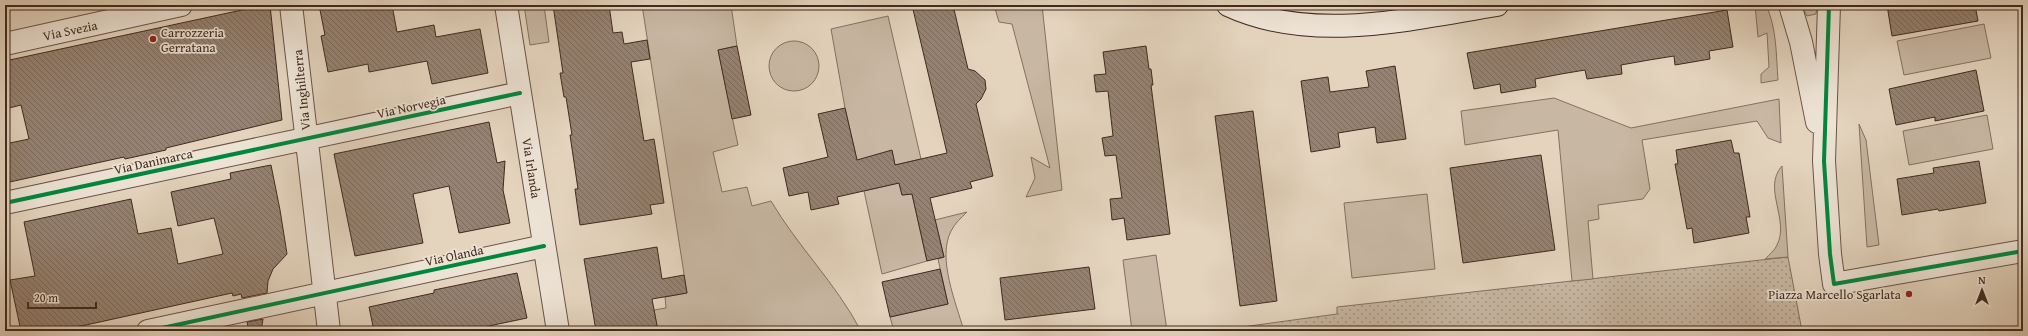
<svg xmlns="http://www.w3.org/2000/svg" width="2028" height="336" viewBox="0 0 2028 336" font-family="'Gentium Book Plus',serif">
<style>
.park{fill:url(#park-dots);stroke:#847061}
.garden{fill:#c8b7a3;stroke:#847061}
.building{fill:url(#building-back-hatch);stroke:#412a1f}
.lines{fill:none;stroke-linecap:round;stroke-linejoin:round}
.street-casing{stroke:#6a5447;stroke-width:24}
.secondary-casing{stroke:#412a1f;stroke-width:24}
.street{stroke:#ede3d5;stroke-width:22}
.secondary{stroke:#ede3d5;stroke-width:22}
.cycleway-casing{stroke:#ede3d5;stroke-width:6}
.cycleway{stroke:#00873e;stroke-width:4}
.poi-dot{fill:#8f2418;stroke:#ede3d5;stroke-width:1.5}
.labels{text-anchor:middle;stroke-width:3.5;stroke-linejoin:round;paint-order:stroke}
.street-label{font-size:13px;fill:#412a1f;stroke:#ede3d5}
.poi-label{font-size:13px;fill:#412a1f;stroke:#ede3d5;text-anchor:start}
</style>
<defs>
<pattern id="park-dots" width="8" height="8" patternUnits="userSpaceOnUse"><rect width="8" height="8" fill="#c8b7a3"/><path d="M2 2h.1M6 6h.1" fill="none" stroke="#a49584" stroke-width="1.8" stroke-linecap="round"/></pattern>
<pattern id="building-back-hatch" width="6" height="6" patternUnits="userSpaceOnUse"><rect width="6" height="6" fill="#968272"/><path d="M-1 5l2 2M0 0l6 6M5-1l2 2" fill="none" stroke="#7c6b5d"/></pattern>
</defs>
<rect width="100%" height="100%" fill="#e4d4be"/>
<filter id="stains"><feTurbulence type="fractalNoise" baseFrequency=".005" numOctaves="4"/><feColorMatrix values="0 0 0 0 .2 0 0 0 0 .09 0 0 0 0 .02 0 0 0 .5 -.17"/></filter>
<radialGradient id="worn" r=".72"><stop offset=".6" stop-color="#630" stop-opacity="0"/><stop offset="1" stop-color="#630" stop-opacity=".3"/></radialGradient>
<!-- park -->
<path class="park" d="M1788 257 1802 331H1213L1337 314V307Z"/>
<!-- garden -->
<path class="garden" d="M524 5H544L549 42 530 45Z
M642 5H731L737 46 718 50 738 145 713 152 722 192 747 187 752 206 771 201C798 247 835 282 861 331H658L654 310 666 308 665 297 687 293Z
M994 5H1042L1062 190 1026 197 1035 178 1031 157 1050 168 1012 24 999 22Z
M1755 5H1766C1777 29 1776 54 1778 80L1761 83V74L1769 67 1767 33 1758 37Z
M1801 5H1817L1816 14 1807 16Z
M888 16 921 159 895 165 892 151 860 173 845 108 831 29Z
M1984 24 1991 58 1904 75 1897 41Z
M769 66a25 25 0 1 1 50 0a25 25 0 1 1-50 0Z
M1554 98 1631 128 1779 99 1781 143 1768 138 1757 121 1642 140 1650 189 1643 199 1598 205 1599 219 1588 221 1593 279 1572 281 1558 130 1465 145 1461 111Z
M1987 115 1993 149 1909 165 1903 131Z
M1859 124 1866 140 1879 245 1867 247Z
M1782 166 1788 257 1765 259C1769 255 1775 250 1777 245 1790 220 1762 188 1782 166Z
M899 183 902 195 912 194 927 261 882 274 864 191Z
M1427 194 1435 269 1352 278 1344 203Z
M967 212C961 218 955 223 951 231 937 258 956 303 964 331H894L890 317 948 304 938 259 944 257 935 220Z
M1156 255 1167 331H1132L1123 260Z"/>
<!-- building -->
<path class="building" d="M265 5H270L282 120 166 148V150L125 159 124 157 5 183V144L29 139 21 105 5 109V61Z
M319 5H392L397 32 434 25 436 37 480 29 488 73 432 84 427 61 369 72 368 64 328 72 321 36 325 35Z
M553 5H609L613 33 622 32 624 44 647 40 650 59 631 62 644 141 654 139 664 203 650 205 652 214 580 225 575 189H578L570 135H572L566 97H564L560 73H563Z
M912 5H953L968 69 975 71 985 80 986 89 981 99 976 104 993 176 970 182 972 188 930 198 944 257 927 261 912 194 902 195 899 183 837 197 839 204 811 210 808 192 789 196 783 168 828 157 818 114 845 108 857 160 892 150 895 165 947 153Z
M1887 5H1975L1978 21 1892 36Z
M1727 10 1733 47 1709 51 1710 59 1675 65 1674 56 1649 60 1621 65 1622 74 1587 79 1585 70 1561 74 1535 79 1536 87 1501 93 1500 84 1474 89 1467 53Z
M737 46 751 115 732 119 718 50Z
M1146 46 1149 69H1151L1153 85H1151L1170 234 1127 240 1124 218 1112 220 1110 199 1122 198 1116 155 1105 156 1102 138 1113 136 1108 91 1096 92 1094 75 1106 74 1103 52Z
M1395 66 1406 139 1377 143 1375 127 1338 133 1340 147 1311 152 1301 81 1328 77 1330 92 1369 87 1366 71Z
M1976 70 1984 111 1935 121V117L1896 125 1889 89Z
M1253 111 1277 301 1240 306 1215 116Z
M489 122 497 163 505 161 503 190 510 223 459 233 449 186 413 194 423 243 355 256 334 154Z
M1731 140 1734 153H1739L1750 217H1746L1749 233 1694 243 1692 228 1687 229 1675 164H1678L1676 150Z
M1541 155 1555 250 1463 263 1450 168Z
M1979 161 1986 203 1939 211 1938 209 1902 215 1897 179 1934 173 1933 168Z
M271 165 280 210 287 254 273 269 268 281 267 293 242 298 241 294 233 296 232 293 86 325 51 331H21L10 280 35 276 24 222 131 199 138 234 171 228 178 264 223 254 214 218 178 226 171 192 231 179 230 173Z
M657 247 662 279 684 275 687 293 652 299 658 331H596L584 259Z
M1089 267 1095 309 1005 320 1000 278Z
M940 269 948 304 890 317 882 282Z
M517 273 527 318 465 331H374L369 307 434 293V290Z
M263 319 261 331H249L247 322Z"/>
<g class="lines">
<!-- street casing -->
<g class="street-casing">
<path id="street" d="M291 5 329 331
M506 5 558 331
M1790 5 1801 42 1817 122
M1829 5 1824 161 1830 254 1834 284 2023 251
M5 44 181 5
M5 203 520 93
M148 331 544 246"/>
</g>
<!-- secondary casing -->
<g class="secondary-casing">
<path id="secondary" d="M1228 5C1312 44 1410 19 1497 5"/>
</g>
<!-- street -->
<use href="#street" class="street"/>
<!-- secondary -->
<use href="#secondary" class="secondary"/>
<!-- cycleway casing -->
<g class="cycleway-casing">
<path id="cycleway" d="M1829 5 1824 161 1830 254 1834 284 2023 251
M5 203 520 93
M148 331 544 246"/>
</g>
<!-- cycleway -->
<use href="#cycleway" class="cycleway"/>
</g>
<!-- markers -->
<g class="poi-dot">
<circle cx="153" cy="39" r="4"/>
<circle cx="1909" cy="294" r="4"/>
</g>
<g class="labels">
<!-- street labels -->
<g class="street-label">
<text transform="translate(70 30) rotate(-12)" y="5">Via Svezia</text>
<text transform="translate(301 90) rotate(-96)" y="5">Via Inghilterra</text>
<text transform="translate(411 106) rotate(-12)" y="5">Via Norvegia</text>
<text transform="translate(153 161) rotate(-12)" y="5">Via Danimarca</text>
<text transform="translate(532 168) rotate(81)" y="5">Via Irlanda</text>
<text transform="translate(454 255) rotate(-12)" y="5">Via Olanda</text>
</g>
<!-- poi labels -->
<g class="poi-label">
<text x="161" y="37">Carrozzeria<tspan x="161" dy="15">Gerratana</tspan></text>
<text x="1901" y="299" text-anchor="end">Piazza Marcello Sgarlata</text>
</g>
</g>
<!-- margin -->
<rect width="2028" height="336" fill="none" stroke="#e4d4be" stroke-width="20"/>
<rect x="6" y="6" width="2016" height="324" fill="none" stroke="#412a1f" stroke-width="2"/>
<rect x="10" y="10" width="2008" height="316" fill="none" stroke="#412a1f"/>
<!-- north arrow -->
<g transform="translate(1982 290)" stroke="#ede3d5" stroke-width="3" paint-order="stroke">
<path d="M0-3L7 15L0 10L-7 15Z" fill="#412a1f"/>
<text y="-6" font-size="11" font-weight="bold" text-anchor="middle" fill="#412a1f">N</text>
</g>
<!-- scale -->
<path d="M28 302v6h68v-6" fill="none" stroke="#412a1f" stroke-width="2"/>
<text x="34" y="302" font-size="12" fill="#412a1f" stroke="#ede3d5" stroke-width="3" paint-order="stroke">20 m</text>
<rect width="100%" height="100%" filter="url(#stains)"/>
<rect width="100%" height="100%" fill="url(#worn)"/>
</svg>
